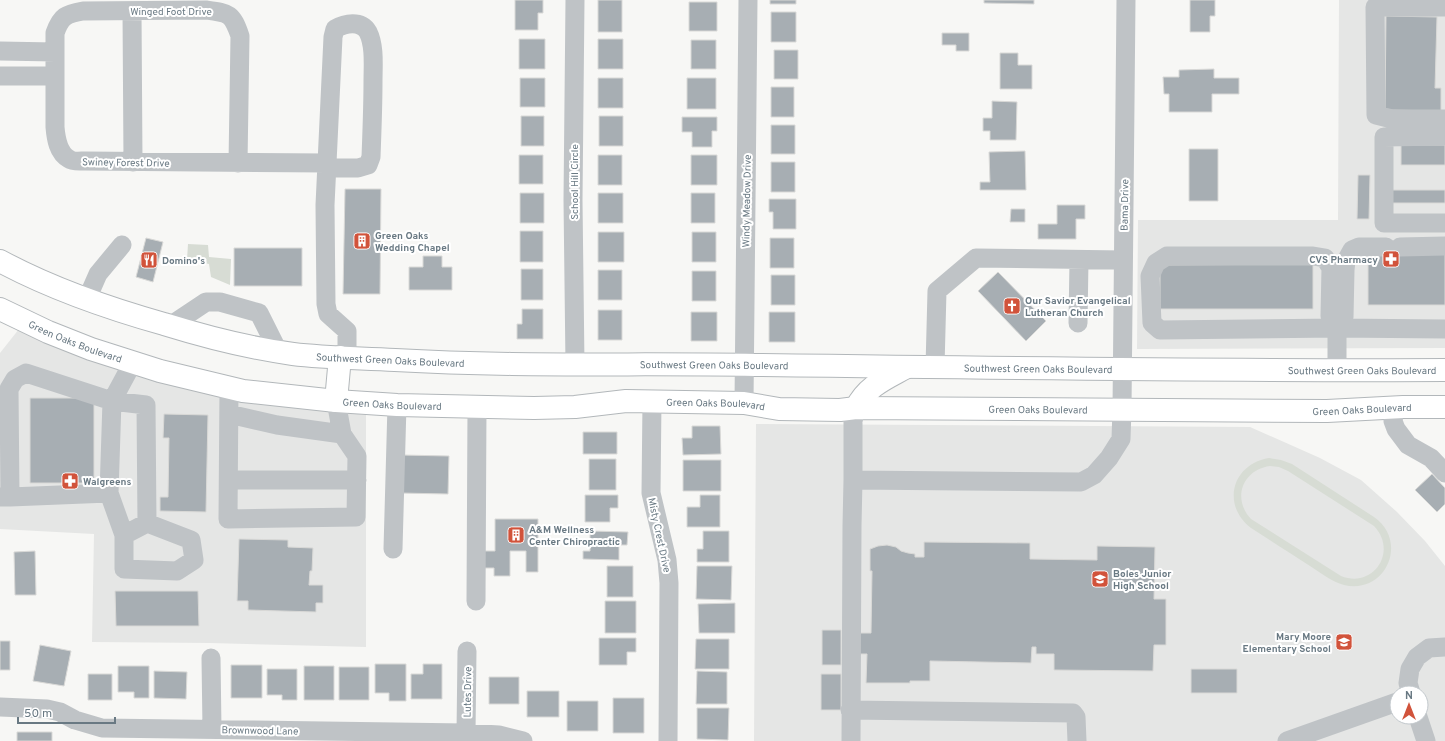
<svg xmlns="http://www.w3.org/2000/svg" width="1445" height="741" viewBox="0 0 1445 741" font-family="Overpass,sans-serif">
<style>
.built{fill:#e5e6e5;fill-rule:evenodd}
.green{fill:#d7dcd4;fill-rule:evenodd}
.building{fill:#a7aeb3;stroke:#d9d9d7}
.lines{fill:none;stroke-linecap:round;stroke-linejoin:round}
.major-casing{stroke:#b2b7ba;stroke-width:24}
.minor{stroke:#bfc3c6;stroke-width:19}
.major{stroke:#fff;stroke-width:22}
.labels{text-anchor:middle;stroke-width:4;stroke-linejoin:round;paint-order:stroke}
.street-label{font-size:10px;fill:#697983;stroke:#fff}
.poi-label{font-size:10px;font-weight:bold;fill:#697983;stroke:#fff;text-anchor:start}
</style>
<rect width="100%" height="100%" fill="#f7f7f5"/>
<!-- built -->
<path class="built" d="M1339 0H1445V348L1137 349 1138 220H1338Z
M19 329 217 396 366 415V647L210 643 92 642 94 534 0 529V353Z
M756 424 1250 427 1320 458 1361 480 1397 512 1425 541 1445 566V741H754ZM1397 693H1421V717H1397Z"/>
<!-- green -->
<path class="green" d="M188 244 208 245 209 257 231 259 230 285 211 277 209 264 187 260Z
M1269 458 1281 460 1292 464 1374 517C1409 541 1386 595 1344 585 1332 582 1321 573 1310 566 1290 553 1271 541 1251 528 1221 505 1232 464 1269 458ZM1270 466 1279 467 1288 471 1374 526C1398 551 1374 589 1341 576L1251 519C1232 499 1242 470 1270 466Z"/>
<!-- building -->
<path class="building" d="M515 0H543V13H538V30H515Z
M598 0H622V32H598Z
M770 0H796V4H770Z
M984 0H1034V4L984 3Z
M1190 0H1215V16H1210V32H1190Z
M689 2H717V31H689Z
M771 12H796V42H771Z
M1386 16 1437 17 1435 88H1441V111L1385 110Z
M942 33H969V51H956V45H942Z
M519 39H545V69H519Z
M598 39H623V69H598Z
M691 40H716V69H691Z
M774 50H798V79H774Z
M1000 53H1018V65H1032V89H1000Z
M1214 69V78H1239V94H1212V112H1169V94H1164L1163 77H1179V70Z
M520 78H545V107H520Z
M598 78H623V108H598Z
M687 78H716V109H687Z
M771 87H794V117H771Z
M992 101 1017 102 1016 140H990V131H983V118H992Z
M521 116H544V146H521Z
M599 116H623V146H599Z
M682 117H717V131H712V147H692V132H682Z
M771 125H795V154H771Z
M1401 145H1445V165H1401Z
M1189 149H1218V201H1189Z
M1025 151 1026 190H980V182H990L989 152Z
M519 155H543V184H519Z
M598 155H622V185H598Z
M691 155H717V185H691Z
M771 162H795V192H771Z
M1358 175H1370L1369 219H1357Z
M345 189H381L380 294H343Z
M1392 190H1445V203H1392Z
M520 193H544V223H520Z
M598 193H623V223H598Z
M691 193H715V223H691Z
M769 199H796V229H773V212H769Z
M1057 205H1085V219H1076V239H1038V224H1057Z
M1011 209H1025V222H1010Z
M520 231H543V262H520Z
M598 232H624V262H598Z
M692 232H716V262H692Z
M146 238 163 242 153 282 136 277Z
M770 238H794V268H770Z
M234 248H302V286H234Z
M1368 252H1445V305H1368Z
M423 256H442V267H452V290H409V267H423Z
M1313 264V309H1160V265Z
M521 269H543V300H521Z
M598 270H622V300H598Z
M692 271H716V301H692Z
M998 272 1046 321 1026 341 978 291Z
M771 275H795V305H771Z
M522 309H543V339H517V324H522Z
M598 310H622V340H598Z
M691 312H717V341H691Z
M769 312H795V342H769Z
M30 398H94V483H30Z
M164 414 208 415 206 512 160 511V497H168L169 438H163Z
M692 426H720L721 454 683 455 682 438H692Z
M583 432H617V454H583Z
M400 455 449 456 448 494 400 493Z
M589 459H616V490H589Z
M683 460H721V491H683Z
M1432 474 1445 488V504L1437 512 1415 490Z
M585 495H618V508H610V522H585Z
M700 495H720V527H687V507H700Z
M495 519H538V572H526V551H510V576H494V568H483V551H495Z
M590 531 628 532 627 545H619V560L583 559V551H590Z
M703 531H729V562H697V549H703Z
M239 539 288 540V547L313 548 312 571H310L309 585H323V603H316V612L248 610V601H237Z
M924 542 1030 543V559L1097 560V546L1155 547 1154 599H1166V645H1154L1153 671 1054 670V654H1036V647H1032L1031 663 930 661V681H910V683H866L867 654H856L857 633H871L872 571H870V549L878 546 887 545 896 547 901 551 908 553 915 554V557H924Z
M35 551 36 595H15L14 552Z
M607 566H633V597H607Z
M697 566H732L731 600 696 599Z
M115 591H198L199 626H116Z
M605 601H636V633H605Z
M735 603V633H699L698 604Z
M822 630H841V665H822Z
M599 638H636V652H627V665H599Z
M696 639H729V669H695Z
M0 641H10V670H0Z
M40 645 71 651 64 686 33 681Z
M375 664H406V701H389V693H375Z
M423 664H442V699H411V674H423Z
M231 665H262V698H231Z
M118 666H149V698H134V692H118Z
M304 666H334V700H304Z
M339 667H369V700H339Z
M267 669H297V700H282V695H267Z
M1191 669H1237V693H1191Z
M154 671 187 672 186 699 154 698Z
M697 671 727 672V704H696Z
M88 674H112V700H88Z
M821 674H841V710H821Z
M489 677H519V704H489Z
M527 691H559V717H527Z
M613 698H644V733H613Z
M567 701H598V731H567Z
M697 708H729L728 740 697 739Z
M17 732H52V741H17Z"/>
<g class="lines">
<!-- major casing -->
<g class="major-casing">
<g id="major">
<path id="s1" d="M0 261C52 289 107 308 164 324 206 337 249 348 293 354 326 358 361 358 395 360 515 367 635 363 755 365 985 368 1215 371 1445 370"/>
<path id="s2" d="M0 309 48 332 91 349 160 371 243 391 336 401 397 405 534 408 575 407 626 401 744 403 779 409 840 410 856 408 1327 411 1403 407H1445"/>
<path d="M336 401 340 357"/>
<path d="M856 408C867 386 885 379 905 368"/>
</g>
</g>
<!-- minor -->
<path class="minor" d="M575 0 573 200 575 365
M1445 7H1375L1376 115 1392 119H1445
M132 11 133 162
M0 51 55 52
M0 76H55
M1445 136 1384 137V223H1445
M238 163 240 36C232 13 229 13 206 10L83 11C66 14 61 16 55 33V127C56 139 58 153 69 159 73 162 80 161 85 161 166 162 247 162 327 163
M327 168H358L368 165 371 157C372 131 373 106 373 81 373 66 375 46 368 32 361 20 345 23 335 29L333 37 325 205 326 304 328 314 347 331V358
M1400 247 1445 246
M1167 256H1313L1325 258 1331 268 1330 316 1337 328 1160 330 1152 323 1150 276 1156 263Z
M87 299 98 274 122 245
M1078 323 1079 260
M170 326 206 302H220L259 313 278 351
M1337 328 1344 317 1345 270 1346 261 1352 250 1359 247H1386
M935 367 937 291 976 258 1123 260
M1337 370V328L1445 329
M229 387 228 519 356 517 357 456 342 434 336 401
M652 401 651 493 667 560 669 583 668 741
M744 403 748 0
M856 408 853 421V480L1081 482 1094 475 1109 458 1121 439 1122 409 1126 0
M1395 408 1393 421 1396 429 1408 445 1431 458 1445 473
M229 414 277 425 342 434
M229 480H357
M109 493 124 535
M0 497H10L9 389 15 379 26 373 112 401 133 362
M10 497 109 493 112 401 146 405 147 523 191 540 194 560 177 571 124 569V535L147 523
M393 549 397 405
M476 601 477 407
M211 658 212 729
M1411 693 1408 683 1410 669 1417 657 1429 648 1445 647
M0 707 47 709 60 712 75 720 102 728 466 733 499 735 523 741
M850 710 1073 713 1076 717 1077 741
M1418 717 1426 741
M466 733 467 651
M851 741 852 526 853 480
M1287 741 1397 702"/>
<!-- major -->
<use href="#major" class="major"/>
</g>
<!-- icons -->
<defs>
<g id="building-square" transform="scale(0.9)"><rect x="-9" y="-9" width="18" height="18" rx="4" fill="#d1533b" stroke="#fff"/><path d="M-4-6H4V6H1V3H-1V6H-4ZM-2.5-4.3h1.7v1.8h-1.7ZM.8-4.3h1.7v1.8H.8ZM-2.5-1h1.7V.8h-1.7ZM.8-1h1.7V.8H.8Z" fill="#fff"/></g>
<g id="pharmacy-square" transform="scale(0.9)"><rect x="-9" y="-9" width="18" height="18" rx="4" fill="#d1533b" stroke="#fff"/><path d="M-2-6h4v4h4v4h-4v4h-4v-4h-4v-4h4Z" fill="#fff"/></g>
<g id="restaurant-square" transform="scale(0.9)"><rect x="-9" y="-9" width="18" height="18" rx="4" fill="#d1533b" stroke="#fff"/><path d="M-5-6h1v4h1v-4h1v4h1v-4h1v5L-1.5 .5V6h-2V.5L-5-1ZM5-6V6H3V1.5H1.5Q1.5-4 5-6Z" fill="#fff"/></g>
<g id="church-square" transform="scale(0.9)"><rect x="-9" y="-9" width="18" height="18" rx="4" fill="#d1533b" stroke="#fff"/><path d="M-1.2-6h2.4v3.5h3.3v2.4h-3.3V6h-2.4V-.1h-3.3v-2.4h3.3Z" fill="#fff"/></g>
<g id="school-square" transform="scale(0.9)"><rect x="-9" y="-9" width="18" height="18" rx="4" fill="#d1533b" stroke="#fff"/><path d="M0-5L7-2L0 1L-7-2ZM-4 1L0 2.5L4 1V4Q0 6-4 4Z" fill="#fff"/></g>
</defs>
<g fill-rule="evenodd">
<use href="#building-square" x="362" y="241"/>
<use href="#pharmacy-square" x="1391" y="259"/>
<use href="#restaurant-square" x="149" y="260"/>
<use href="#church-square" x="1012" y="306"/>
<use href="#pharmacy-square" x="70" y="481"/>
<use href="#building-square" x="516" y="535"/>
<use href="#school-square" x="1100" y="579"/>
<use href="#school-square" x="1344" y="642"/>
</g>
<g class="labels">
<!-- street labels -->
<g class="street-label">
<text x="171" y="15">Winged Foot Drive</text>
<text transform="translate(126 162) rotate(1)" y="4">Swiney Forest Drive</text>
<text transform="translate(574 182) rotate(-90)" y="4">School Hill Circle</text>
<text transform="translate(746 201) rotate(-89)" y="4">Windy Meadow Drive</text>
<text transform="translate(1124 205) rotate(-89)" y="4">Bama Drive</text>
<text dy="4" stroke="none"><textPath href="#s2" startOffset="82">Green Oaks Boulevard</textPath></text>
<text dy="4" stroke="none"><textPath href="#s1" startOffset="406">Southwest Green Oaks Boulevard</textPath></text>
<text dy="4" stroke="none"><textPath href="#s1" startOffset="730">Southwest Green Oaks Boulevard</textPath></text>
<text dy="4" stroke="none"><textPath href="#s1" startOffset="1054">Southwest Green Oaks Boulevard</textPath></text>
<text dy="4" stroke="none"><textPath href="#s1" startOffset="1378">Southwest Green Oaks Boulevard</textPath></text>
<text dy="4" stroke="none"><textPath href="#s2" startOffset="407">Green Oaks Boulevard</textPath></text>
<text dy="4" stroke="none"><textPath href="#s2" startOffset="731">Green Oaks Boulevard</textPath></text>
<text dy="4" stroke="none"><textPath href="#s2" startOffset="1054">Green Oaks Boulevard</textPath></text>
<text dy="4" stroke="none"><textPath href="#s2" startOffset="1378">Green Oaks Boulevard</textPath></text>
<text transform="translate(660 535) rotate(78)" y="4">Misty Crest Drive</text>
<text transform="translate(467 692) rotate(-89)" y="4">Lutes Drive</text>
<text transform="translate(260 730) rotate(1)" y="4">Brownwood Lane</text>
</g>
<!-- poi labels -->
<g class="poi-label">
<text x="375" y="239">Green Oaks<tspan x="375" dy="12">Wedding Chapel</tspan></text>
<text x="1378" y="263" text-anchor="end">CVS Pharmacy</text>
<text x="162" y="264">Domino's</text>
<text x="1025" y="304">Our Savior Evangelical<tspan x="1025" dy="12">Lutheran Church</tspan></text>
<text x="83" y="485">Walgreens</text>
<text x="529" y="533">A&amp;M Wellness<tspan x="529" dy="12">Center Chiropractic</tspan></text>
<text x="1113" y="577">Boles Junior<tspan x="1113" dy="12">High School</tspan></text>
<text x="1331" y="640" text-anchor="end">Mary Moore<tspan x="1331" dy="12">Elementary School</tspan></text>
</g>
</g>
<!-- north arrow -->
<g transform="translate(1409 705)"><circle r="19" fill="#ffffff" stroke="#c3c9cd"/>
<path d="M0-3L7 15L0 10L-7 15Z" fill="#d1533b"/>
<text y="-6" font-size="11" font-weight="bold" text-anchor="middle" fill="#697983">N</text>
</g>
<!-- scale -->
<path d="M18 717v6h97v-6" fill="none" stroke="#697983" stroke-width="2"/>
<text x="24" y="717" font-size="12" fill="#697983" stroke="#ffffff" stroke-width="3" paint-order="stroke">50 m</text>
</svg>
